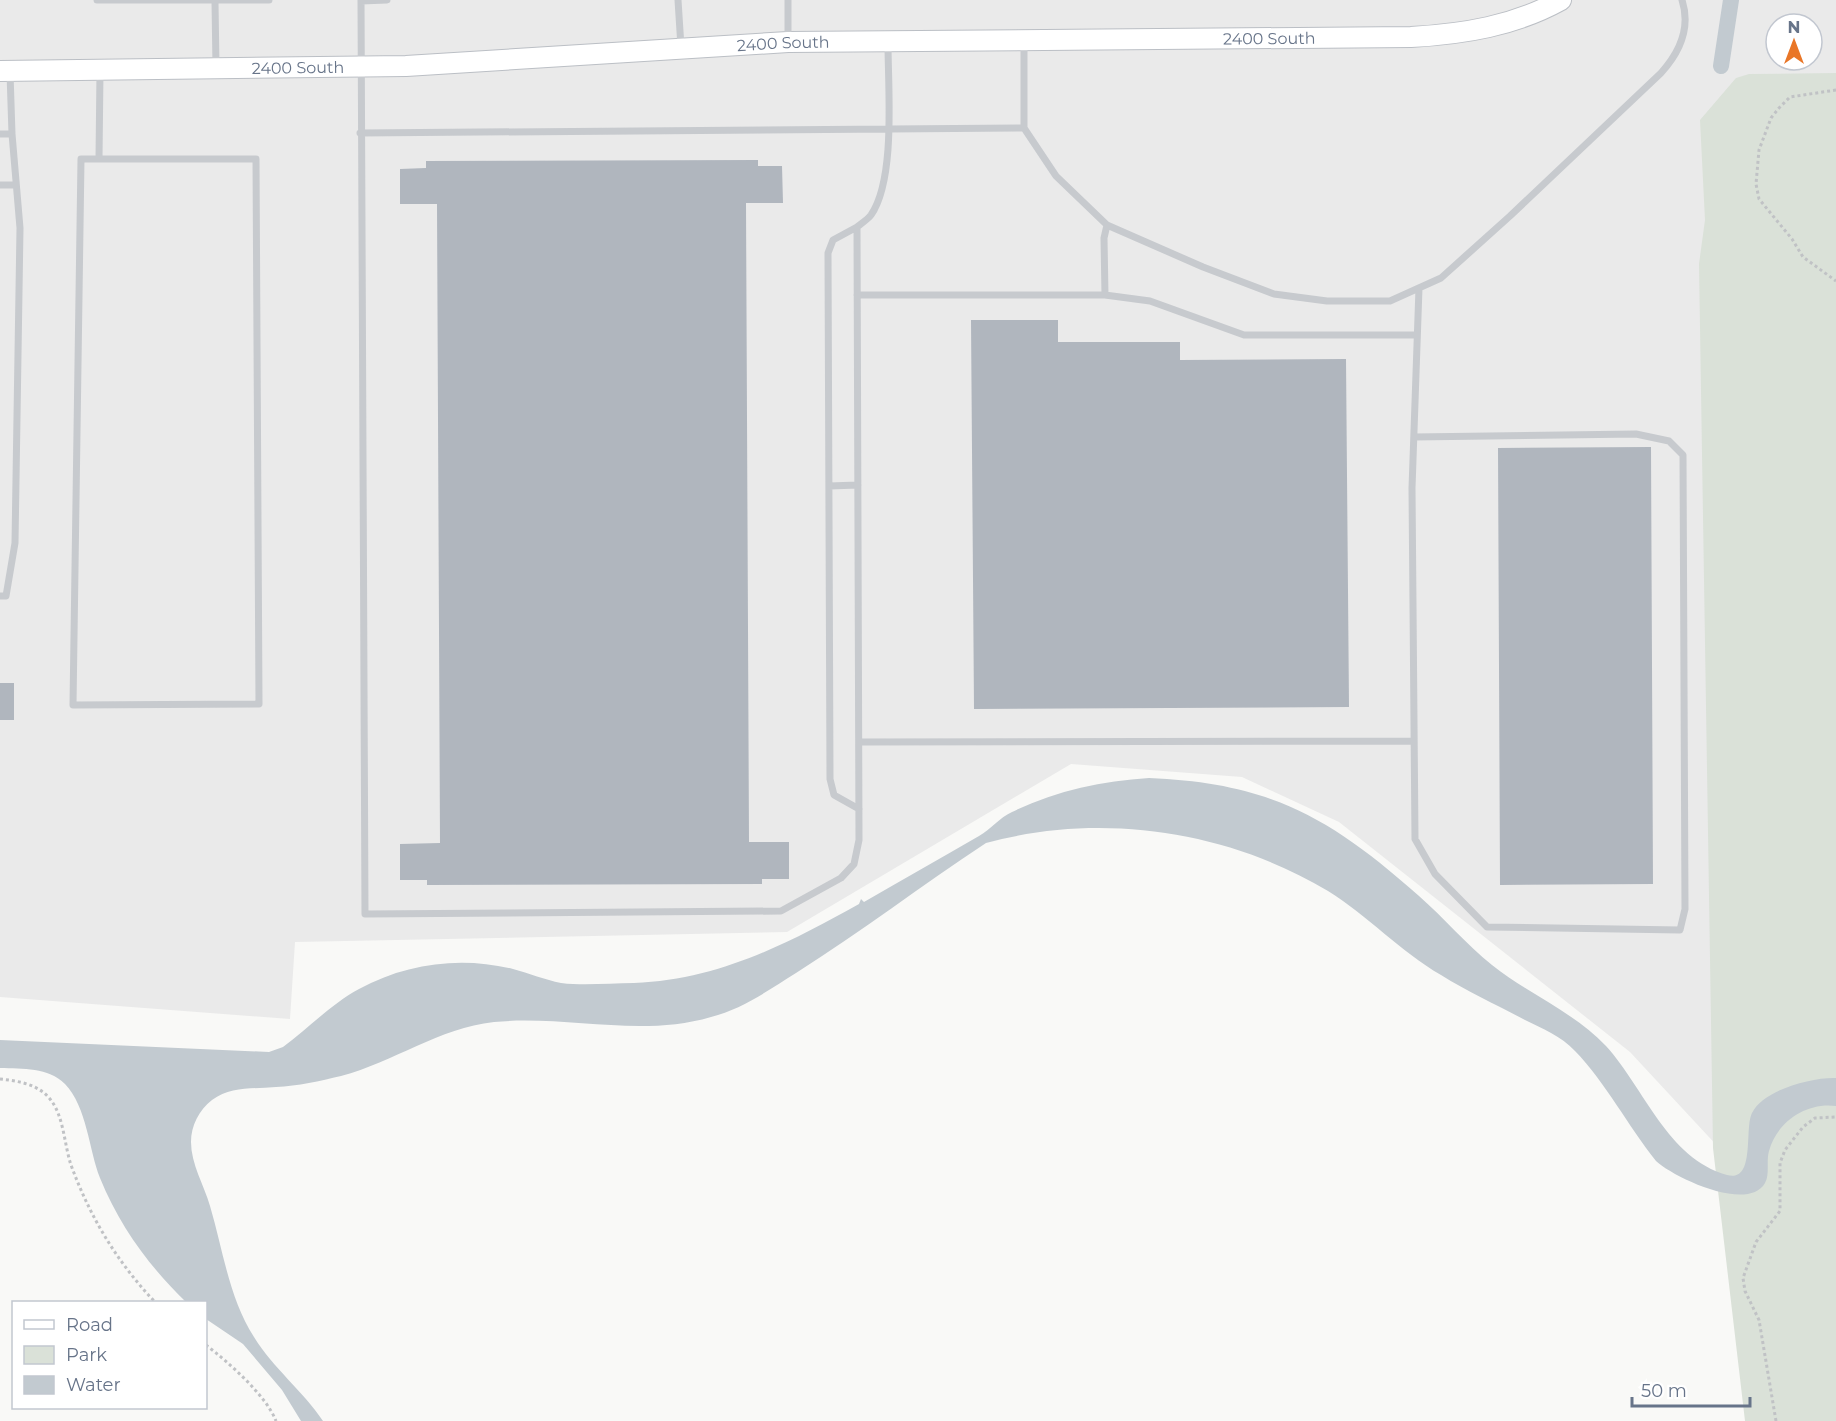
<svg xmlns="http://www.w3.org/2000/svg" width="1836" height="1421" viewBox="0 0 1836 1421" font-family="Montserrat,sans-serif">
<style>
.built{fill:#eaeaea;fill-rule:evenodd}
.green{fill:#dae1d8}
.water{fill:#c2cad0}
.lines{fill:none;stroke-linecap:round;stroke-linejoin:round}
.canal{stroke:#c2cad0;stroke-width:16}
.building{fill:#b0b6be}
.secondary-casing{stroke:#bbbfc5;stroke-width:22}
.path{stroke:#c0c2c5;stroke-width:3;stroke-dasharray:3 3;stroke-linecap:butt}
.lane{stroke:#c7cace;stroke-width:7}
.secondary{stroke:#fff;stroke-width:20}
.labels{text-anchor:middle;stroke-width:6;stroke-linejoin:round;paint-order:stroke}
.street-label{font-size:16px;fill:#677489;stroke:#fff}
</style>
<rect width="100%" height="100%" fill="#f9f9f7"/>
<!-- built -->
<path class="built" d="M0 0H1836V78L1721 1150 1630 1052 1339 822 1242 777 1071 764 787 932 295 942 290 1019 0 997ZM1776 24H1812V60H1776Z"/>
<!-- green -->
<path class="green" d="M1836 73V1421H1745L1713 1148 1699 264 1705 220 1700 120 1736 78 1749 74Z"/>
<!-- water -->
<path class="water" d="M1149 778C1270 783 1330 817 1419 896 1444 918 1466 944 1492 965 1528 994 1574 1012 1606 1046 1645 1089 1667 1158 1727 1175 1756 1183 1744 1129 1752 1113 1763 1090 1812 1077 1836 1078V1106C1806 1102 1777 1122 1769 1151 1766 1161 1770 1174 1765 1183 1748 1213 1673 1177 1656 1161 1628 1126 1606 1083 1575 1051 1561 1036 1543 1029 1525 1020 1497 1005 1468 992 1441 975 1400 951 1368 916 1328 891 1226 830 1100 812 986 843 922 885 861 932 796 973 769 990 742 1009 711 1017 640 1038 566 1015 494 1022 439 1028 394 1062 341 1076 320 1081 298 1086 276 1087 254 1089 231 1086 212 1100 199 1110 191 1126 191 1142 191 1164 204 1185 210 1206 223 1250 229 1298 254 1337 273 1368 303 1391 323 1421H301L282 1390 243 1344 206 1319V1302H186C149 1266 120 1227 100 1178 89 1150 87 1107 65 1084 48 1067 23 1069 0 1068V1040L269 1052 283 1047C309 1028 331 1004 359 989 406 963 462 956 513 969 529 973 545 980 561 983 585 986 610 983 634 983 718 980 787 944 859 904L861 899 864 902C902 880 941 858 979 836 991 829 999 818 1012 812 1055 791 1101 781 1149 778Z"/>
<g class="lines">
<!-- canal -->
<path class="canal" d="M1721 66 1731 0"/>
</g>
<!-- building -->
<path class="building" d="M758 160V166H782L783 203H746L749 842H789V879H762V884L427 885V880H400V844L440 843 437 204H400V169L426 168V161Z
M971 320H1058V342H1180V360L1346 359 1349 707 974 709Z
M1651 447 1653 884 1500 885 1498 448Z
M0 683H14V720H0Z"/>
<g class="lines">
<!-- secondary casing -->
<g class="secondary-casing">
<g id="secondary">
<path id="s1" d="M0 71 406 66 788 42 1411 37C1464 34 1514 26 1561 0"/>
</g>
</g>
<!-- path -->
<path class="path" d="M1836 90 1790 97 1779 108 1771 118 1759 150 1756 184 1759 199 1792 239 1803 257 1836 281
M0 1079C18 1081 38 1084 50 1099 64 1116 64 1144 71 1165 90 1217 117 1262 155 1302
M206 1345C228 1362 266 1395 276 1421
M1776 1421 1759 1320 1745 1291 1743 1278 1756 1242 1780 1211V1163L1785 1150 1803 1127 1815 1118 1836 1117"/>
<!-- lane -->
<path class="lane" d="M97 0H269
M361 0 365 914 781 911 841 878 854 864 859 840 857 227C862 223 868 219 871 215 896 179 888 88 888 44
M678 0 681 47
M788 0V39
M361 1 387 0
M215 2 216 67
M1024 41V128L1056 176 1107 225 1203 267 1274 294 1327 301H1390L1441 278 1510 216 1661 73C1680 52 1691 28 1682 0
M360 133 1024 128
M0 134H12L10 73
M99 158 100 72
M81 159H256L259 704 73 705Z
M0 185H16
M857 227 833 240 828 253 830 779 834 795 859 809
M857 295H1105L1104 238 1107 225
M1105 295 1150 301 1244 335H1417
M1414 437 1636 434 1669 441 1683 455 1685 909 1680 930 1487 927 1435 874 1415 839 1412 488 1419 288
M829 486 858 485
M0 596H6L15 543 20 228 12 134
M859 742 1414 741"/>
<!-- secondary -->
<use href="#secondary" class="secondary"/>
</g>
<g class="labels">
<!-- street labels -->
<g class="street-label">
<text dy="6" stroke="none"><textPath href="#s1" startOffset="1270">2400 South</textPath></text>
<text dy="6" stroke="none"><textPath href="#s1" startOffset="784">2400 South</textPath></text>
<text dy="6" stroke="none"><textPath href="#s1" startOffset="298">2400 South</textPath></text>
</g>
</g>
<!-- legend -->
<rect x="12" y="1301" width="195" height="108" fill="#ffffff" stroke="#c2c7d0" stroke-width="1.5"/>
<rect x="24" y="1320" width="30" height="9" fill="#ffffff" stroke="#c2c7d0" stroke-width="1.5"/>
<text x="66" y="1331" font-size="18" fill="#677489">Road</text>
<rect x="24" y="1346" width="30" height="18" fill="#dae1d8" stroke="#c2c7d0" stroke-width="1.5"/>
<text x="66" y="1361" font-size="18" fill="#677489">Park</text>
<rect x="24" y="1376" width="30" height="18" fill="#c2cad0" stroke="#c2c7d0" stroke-width="1.5"/>
<text x="66" y="1391" font-size="18" fill="#677489">Water</text>
<!-- north arrow -->
<g transform="translate(1794 42)"><circle r="28" fill="#ffffff" stroke="#c2c7d0" stroke-width="1.5"/>
<path d="M0-4.5L10 22L0 15L-10 22Z" fill="#e97627"/>
<text y="-9" font-size="16" font-weight="bold" text-anchor="middle" fill="#677489">N</text>
</g>
<!-- scale -->
<path d="M1632 1397v9h118v-9" fill="none" stroke="#677489" stroke-width="3"/>
<text x="1641" y="1397" font-size="18" fill="#677489" stroke="#ffffff" stroke-width="4.5" paint-order="stroke">50 m</text>
</svg>
